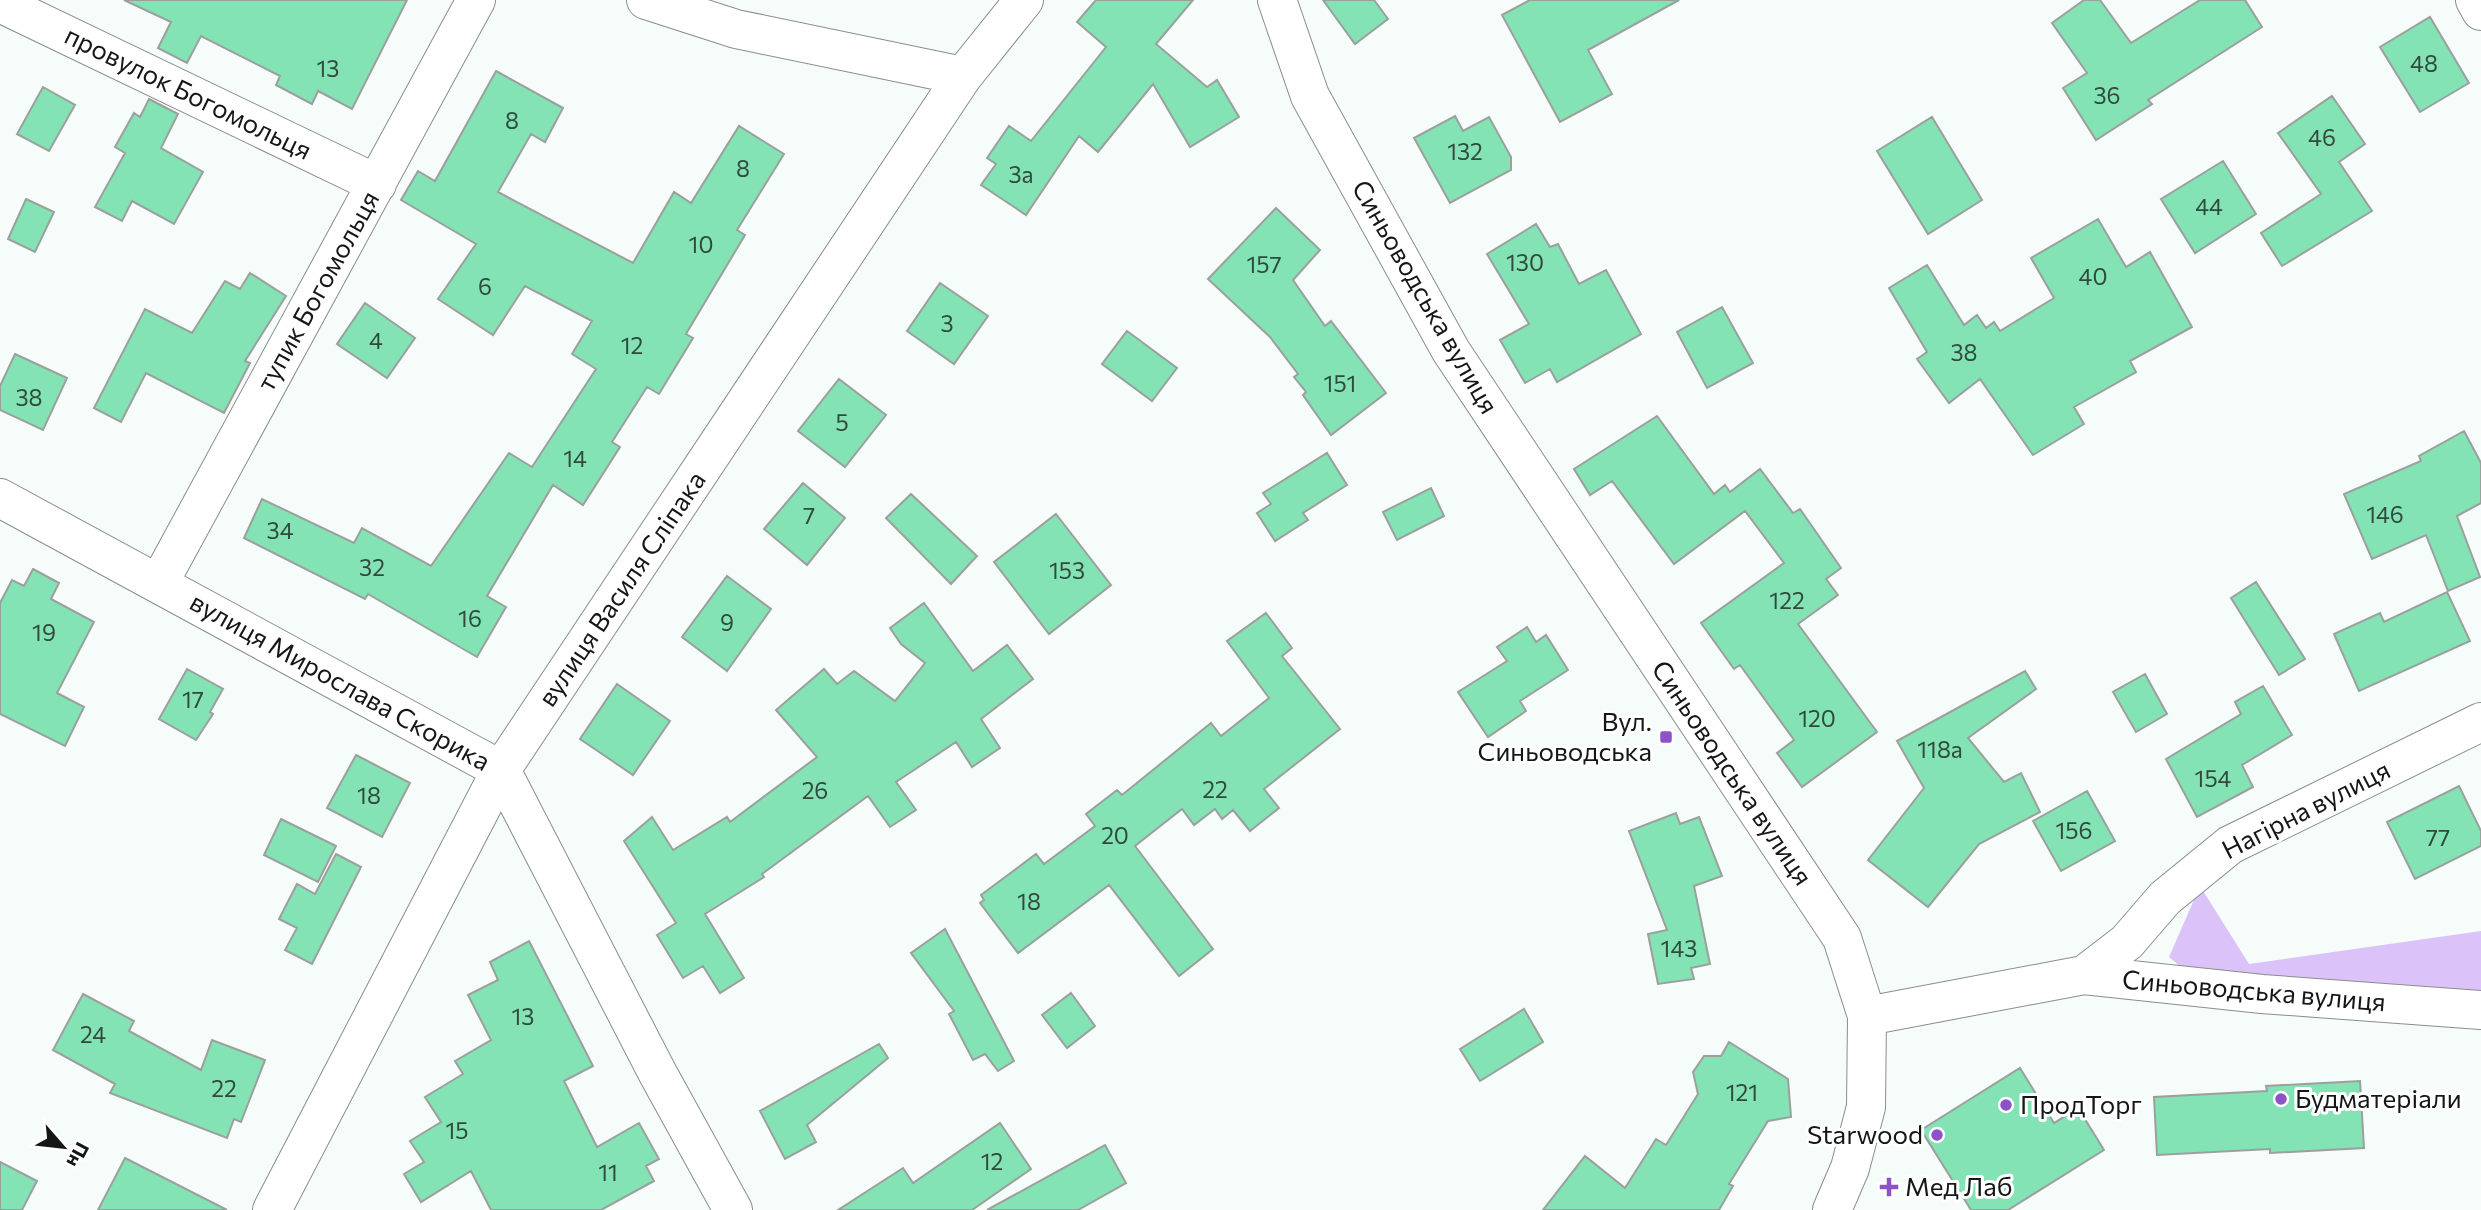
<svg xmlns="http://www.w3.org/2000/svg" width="2481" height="1210" viewBox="0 0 2481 1210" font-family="Commissioner,sans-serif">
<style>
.green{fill:#dbc3fa}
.building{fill:#83e3b5;stroke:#9ba09d;stroke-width:2}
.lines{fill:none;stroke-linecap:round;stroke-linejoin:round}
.minor-casing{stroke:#888e8b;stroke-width:40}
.minor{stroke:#fff;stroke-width:38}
.poi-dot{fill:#8d52c8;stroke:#fff;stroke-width:2.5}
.labels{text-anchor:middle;stroke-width:6;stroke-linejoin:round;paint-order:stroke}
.number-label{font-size:23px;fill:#304a3e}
.street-label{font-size:26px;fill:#151716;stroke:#fff}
.poi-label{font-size:26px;fill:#151716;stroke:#fff;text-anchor:start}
</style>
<rect width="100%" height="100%" fill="#f6fcf9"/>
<!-- green -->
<path class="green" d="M2200 886 2249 964 2481 931V1010L2195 979 2169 957Z"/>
<!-- building -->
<path class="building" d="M124 0H407L352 109 318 91 312 104 276 85 280 76 201 36 187 63 158 48 171 22Z
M1096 0H1193L1156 44 1207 87 1217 80 1239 117 1190 147 1153 84 1098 152 1079 136 1026 215 981 185 996 164 987 158 1009 126 1031 141 1106 47 1077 22Z
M1323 0H1374L1388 19 1355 44Z
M1530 0H1679L1588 50 1612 94 1560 122 1502 15Z
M2084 0H2100L2131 43 2200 0H2245L2262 27 2148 100 2152 104 2096 140 2063 88 2087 73 2052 23Z
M2430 17 2469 83 2420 112 2380 47Z
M496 71 563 108 545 142 531 134 498 192 633 263 674 192 691 203 739 126 784 154 737 230 745 235 686 334 693 338 659 394 647 387 612 442 620 447 583 505 553 485 487 596 506 607 477 657 368 594 365 599 244 538 262 499 354 543 362 528 431 566 509 453 532 467 596 369 572 354 592 321 525 286 493 335 438 299 476 244 401 200 418 171 435 181Z
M43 87 75 105 49 151 17 134Z
M2332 96 2365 144 2339 162 2372 211 2282 266 2261 233 2321 194 2278 133Z
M149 99 178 114 161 148 203 172 174 224 132 201 122 221 95 207 125 153 115 147 134 113 140 117Z
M1455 116 1463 131 1489 117 1511 157V170L1450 203 1414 138Z
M1932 117 1982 200 1928 234 1877 151Z
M2223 161 2256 214 2195 253 2161 199Z
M26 199 54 212 35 252 8 239Z
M1276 208 1320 250 1293 280 1325 326 1331 321 1386 393 1331 435 1303 395 1306 392 1294 377 1298 374 1270 337 1208 279Z
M2098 219 2126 267 2150 252 2192 327 2130 361 2136 372 2074 407 2084 424 2033 455 1980 379 1949 403 1917 359 1927 352 1889 288 1927 265 1964 325 1977 315 1986 328 1994 322 2000 331 2054 298 2031 258Z
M1536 224 1550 247 1558 244 1579 284 1606 270 1641 334 1557 382 1550 369 1525 383 1500 340 1529 324 1487 254Z
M250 273 286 296 245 361 250 363 224 413 146 373 121 422 94 408 145 309 192 333 225 281 240 289Z
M940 283 988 316 954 364 907 331Z
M365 303 415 338 387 378 337 344Z
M1722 307 1753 363 1707 388 1677 332Z
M1127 331 1177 368 1152 401 1102 364Z
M15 354 67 378 43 430 0 410V386Z
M839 379 886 415 845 467 798 431Z
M1657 416 1714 494 1725 485 1730 492 1760 469 1793 513 1800 509 1841 568 1826 579 1838 595 1798 624 1877 732 1802 787 1777 753 1794 740 1740 665 1734 669 1701 623 1784 563 1745 511 1674 564 1612 481 1590 495 1574 469Z
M2464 431 2481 463V503L2457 516 2480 577 2448 591 2426 535 2372 559 2344 494 2421 461 2419 456Z
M1327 453 1347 485 1303 513 1308 520 1275 541 1257 513 1271 504 1263 493Z
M803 483 845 518 807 565 764 529Z
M1431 488 1444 516 1397 540 1383 512Z
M911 494 977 556 951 584 886 518Z
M1056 514 1111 585 1049 634 994 562Z
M33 569 59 583 51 599 94 622 57 693 84 707 65 746 0 714V603L12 580 24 586Z
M727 576 771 609 727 671 682 637Z
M2256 582 2305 659 2279 675 2231 598Z
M2447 592 2470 641 2359 691 2334 634 2380 613 2384 622Z
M924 603 973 671 1007 645 1033 679 981 719 1000 748 972 767 956 742 896 782 916 810 890 827 868 796 762 874 764 877 705 914 744 978 720 993 703 966 683 978 657 935 676 923 624 841 652 817 673 850 727 817 730 822 817 757 776 710 824 669 837 684 854 671 895 701 925 663 901 644 890 628Z
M1266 613 1292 648 1282 656 1340 729 1264 789 1279 808 1250 831 1233 810 1222 819 1215 809 1194 825 1182 809 1135 846 1213 949 1179 976 1109 885 1018 953 980 903 984 900 981 895 1036 854 1044 864 1095 826 1086 814 1117 790 1122 795 1211 723 1221 736 1269 698 1227 641Z
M1527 627 1536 642 1546 635 1568 670 1520 701 1526 711 1488 737 1458 692 1507 661 1497 647Z
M187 669 223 689 210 712 213 714 196 740 159 719Z
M2025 671 2036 689 1968 738 2004 782 2021 773 2040 812 1979 844 1928 907 1868 860 1924 788 1897 741Z
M2145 674 2167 714 2136 732 2113 692Z
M617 684 670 721 633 775 580 739Z
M2263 686 2292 735 2242 765 2253 787 2197 817 2166 759 2241 714 2235 702Z
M356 755 410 783 382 837 327 808Z
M2459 786 2481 831V846L2415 879 2387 822Z
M2087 791 2115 841 2061 871 2033 821Z
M1676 813 1680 824 1699 817 1722 876 1694 886 1710 964 1691 968 1694 979 1658 984 1648 934 1667 930 1629 831Z
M281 819 336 846 318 882 264 855Z
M336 854 361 867 312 964 285 950 297 928 279 919 297 884 315 894Z
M945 929 1014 1061 998 1071 985 1054 973 1060 949 1014 954 1011 911 953Z
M529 941 593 1066 564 1081 597 1147 639 1123 659 1159 646 1166 654 1181 601 1210H491L471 1171 421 1202 404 1174 424 1162 410 1141 441 1122 425 1097 463 1074 455 1061 491 1040 468 995 498 980 490 962Z
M1071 993 1095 1026 1067 1048 1042 1015Z
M83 994 134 1021 129 1031 201 1070 212 1040 265 1060 241 1122 234 1119 227 1138 110 1093 115 1084 53 1050Z
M1524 1009 1543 1042 1480 1081 1460 1049Z
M1729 1042 1788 1079 1791 1117 1768 1121 1729 1184 1733 1186 1719 1210H1543L1585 1156 1625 1188 1656 1139 1666 1145 1698 1094 1693 1072 1704 1056H1721Z
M879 1044 888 1058 807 1125 816 1142 785 1159 760 1111Z
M2020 1068 2054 1123 2078 1108 2104 1150 2008 1210H1971L1921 1130Z
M2360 1081 2364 1148 2270 1153V1149L2157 1155 2154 1097 2267 1091 2266 1086Z
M1000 1123 1031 1169 972 1210H838L903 1168 913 1183Z
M1105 1145 1126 1183 1078 1210H987Z
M125 1158 227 1210H98Z
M0 1162 37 1181 22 1210H0Z"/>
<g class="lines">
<!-- minor casing -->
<g class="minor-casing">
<path id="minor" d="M646 0 736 29 963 76
M1277 0 1310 96 1451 351 1842 938 1867 1016 1866 1107 1850 1168 1832 1210
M2475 0 2481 11
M0 3 377 184
M0 498 501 770 657 1072 733 1210
M159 583 476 0
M2084 975 2127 942 2165 898 2230 845 2481 722
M1867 1016 2084 975 2262 994 2481 1010
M272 1210 501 770 963 76 1024 0"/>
</g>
<!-- minor -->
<use href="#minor" class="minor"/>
</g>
<!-- markers -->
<g class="poi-dot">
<rect x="1659" y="730" width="14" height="14" rx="3.5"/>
<circle cx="2281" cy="1099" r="7"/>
<circle cx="2006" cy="1105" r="7"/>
<circle cx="1937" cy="1135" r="7"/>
<path d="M1885.5 1176.5h7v7h7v7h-7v7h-7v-7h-7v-7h7z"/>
</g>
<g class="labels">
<!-- number labels -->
<g class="number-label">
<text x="2424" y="72">48</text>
<text x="328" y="77">13</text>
<text x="2107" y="104">36</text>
<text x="512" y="129">8</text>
<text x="2322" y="146">46</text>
<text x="1465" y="160">132</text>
<text x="743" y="177">8</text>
<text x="1021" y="183">3а</text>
<text x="2209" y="215">44</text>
<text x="701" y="253">10</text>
<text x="1525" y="271">130</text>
<text x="1264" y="273">157</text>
<text x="2093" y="285">40</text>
<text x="485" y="295">6</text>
<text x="947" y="332">3</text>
<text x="376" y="349">4</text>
<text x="632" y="354">12</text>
<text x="1964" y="361">38</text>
<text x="1340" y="392">151</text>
<text x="29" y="406">38</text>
<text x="842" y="431">5</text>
<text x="575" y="467">14</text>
<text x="2385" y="523">146</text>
<text x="809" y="524">7</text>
<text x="280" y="539">34</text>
<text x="372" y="576">32</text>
<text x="1067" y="579">153</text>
<text x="1787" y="609">122</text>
<text x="470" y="627">16</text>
<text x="727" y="631">9</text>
<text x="44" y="641">19</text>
<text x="193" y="708">17</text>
<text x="1817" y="727">120</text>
<text x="1940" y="758">118а</text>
<text x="2213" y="787">154</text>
<text x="1215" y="798">22</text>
<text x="815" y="799">26</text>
<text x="369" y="804">18</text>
<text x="2074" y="839">156</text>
<text x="1115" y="844">20</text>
<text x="2438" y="846">77</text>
<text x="1029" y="910">18</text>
<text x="1679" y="957">143</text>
<text x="523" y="1025">13</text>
<text x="93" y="1043">24</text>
<text x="224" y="1097">22</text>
<text x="1742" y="1101">121</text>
<text x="457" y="1139">15</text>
<text x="992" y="1170">12</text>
<text x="608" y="1181">11</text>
</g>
<!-- street labels -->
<g class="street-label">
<text transform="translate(188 93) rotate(26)" y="9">провулок Богомольця</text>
<text transform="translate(318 291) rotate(-61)" y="9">тупик Богомольця</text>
<text transform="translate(1425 297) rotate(60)" y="9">Синьоводська вулиця</text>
<text transform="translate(622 589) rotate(-56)" y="9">вулиця Василя Сліпака</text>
<text transform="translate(340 682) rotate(29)" y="9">вулиця Мирослава Скорика</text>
<text transform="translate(1732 773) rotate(56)" y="9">Синьоводська вулиця</text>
<text transform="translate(2306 810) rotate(-27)" y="9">Нагірна вулиця</text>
<text transform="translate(2254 991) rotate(5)" y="9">Синьоводська вулиця</text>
</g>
<!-- poi labels -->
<g class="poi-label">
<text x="1652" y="731" text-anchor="end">Вул.<tspan x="1652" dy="30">Синьоводська</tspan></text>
<text x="2295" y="1108">Будматеріали</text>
<text x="2020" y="1114">ПродТорг</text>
<text x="1923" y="1144" text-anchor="end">Starwood</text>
<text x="1905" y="1196">Мед Лаб</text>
</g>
</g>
<!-- north arrow -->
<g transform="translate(63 1147) rotate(118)" stroke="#ffffff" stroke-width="5" paint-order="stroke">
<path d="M0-5L12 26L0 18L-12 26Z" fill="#151716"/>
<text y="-10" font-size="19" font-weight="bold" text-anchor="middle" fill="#151716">Пн</text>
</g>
</svg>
